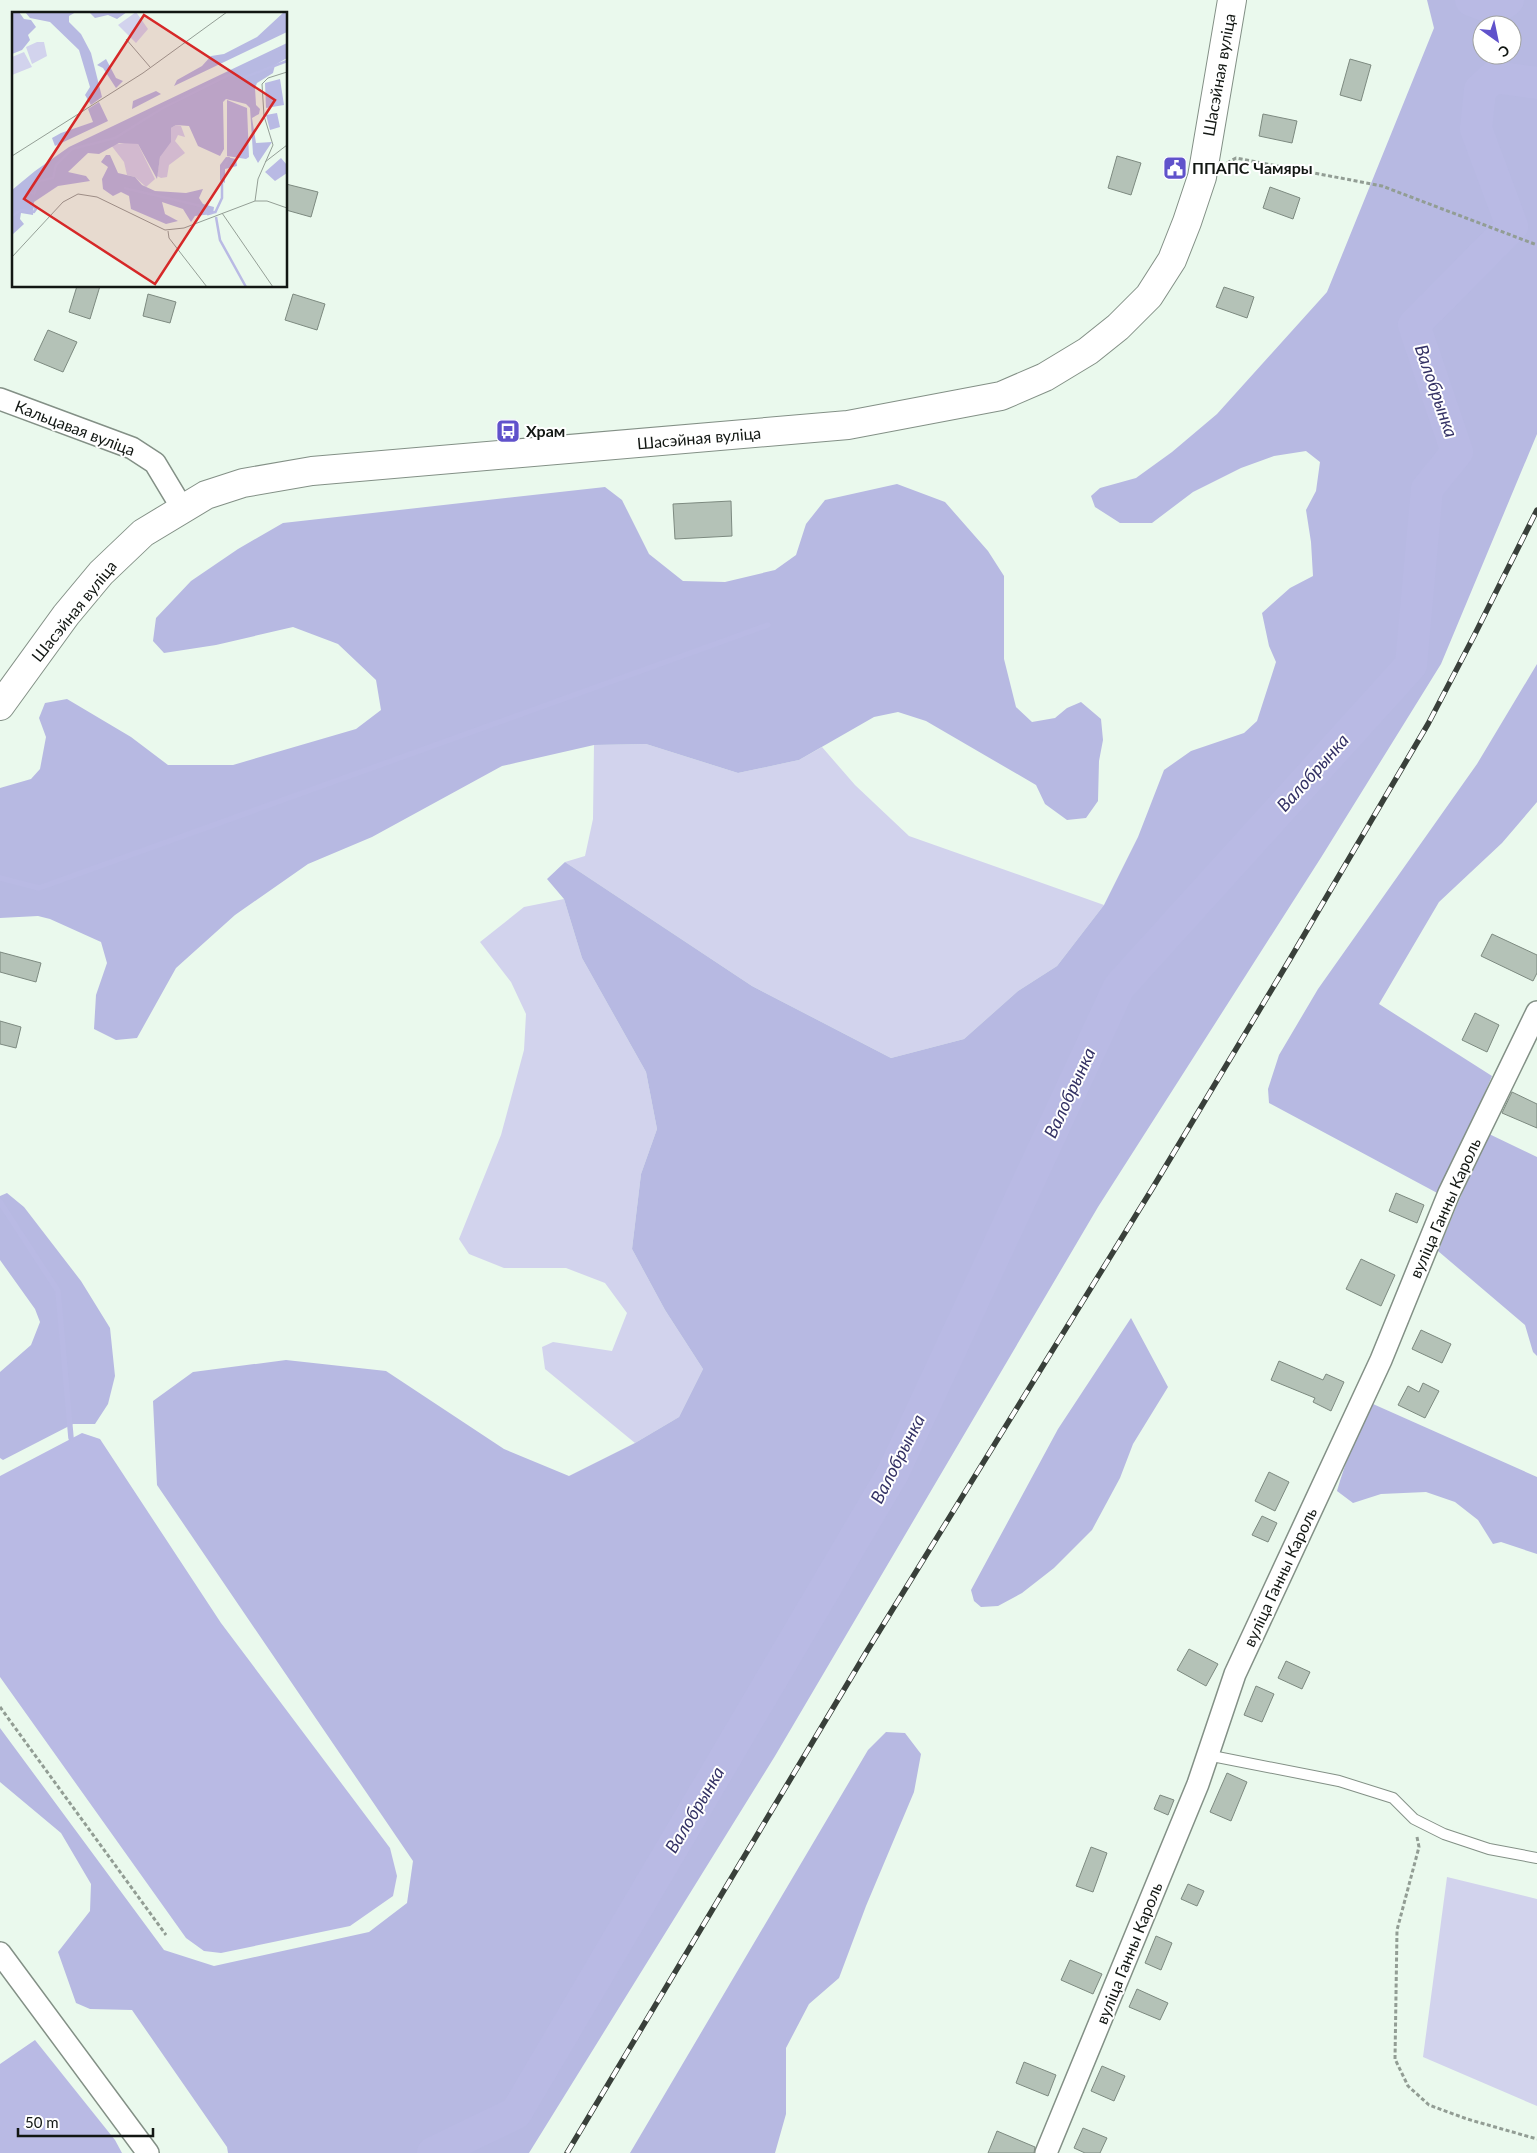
<svg xmlns="http://www.w3.org/2000/svg" width="1537" height="2153" viewBox="0 0 1537 2153" font-family="Lato,sans-serif">
<style>
.green{fill:#d2d3ed}
.forest{fill:#b7b9e2;fill-rule:evenodd}
.water{fill:#b9bae4}
.lines{fill:none;stroke-linecap:round;stroke-linejoin:round}
.stream{stroke:#b9bae4;stroke-width:5.5}
.river{stroke:#b9bae4;stroke-width:32}
.building{fill:#b4c2b7;stroke:#7d8a80}
.service-casing{stroke:#839086;stroke-width:12}
.minor-casing{stroke:#839086;stroke-width:24}
.secondary-casing{stroke:#839086;stroke-width:30}
.path{stroke:#929d94;stroke-width:3;stroke-dasharray:4 2.5;stroke-linecap:butt}
.service{stroke:#fff;stroke-width:10}
.minor{stroke:#fff;stroke-width:21}
.secondary{stroke:#fff;stroke-width:28}
.rail-casing{stroke:#39403a;stroke-width:5.5}
.rail{stroke:#fff;stroke-width:4;stroke-dasharray:11;stroke-linecap:butt}
.labels{text-anchor:middle;stroke-width:4;stroke-linejoin:round;paint-order:stroke}
.street-label{font-size:16px;fill:#121713;stroke:#fff}
.poi-label{font-size:16px;font-weight:bold;fill:#121713;stroke:#fff;text-anchor:start}
.water-label{font-size:18px;font-style:italic;fill:#343265;stroke:#fff}
.inset-river{fill:none;stroke:#b9bae4;stroke-width:2.5}
.inset-road{fill:none;stroke:#949f96;stroke-width:1}
.view{fill:#d62828;fill-opacity:0.15;stroke:#d62828;stroke-width:2.5}
.inset-edge{fill:none;stroke:#121713;stroke-width:2.5}
</style>
<rect width="100%" height="100%" fill="#eaf9ed"/>
<!-- green -->
<path class="green" d="M646 744 738 773 799 760 822 747 855 785 909 836 1104 905 1057 966 1018 991 964 1039 891 1058 752 986 565 862 585 856 593 819 594 745Z
M564 899 582 958 646 1072 657 1129 641 1174 632 1249 665 1310 703 1369 679 1417 635 1443 545 1369 542 1347 553 1342 612 1351 627 1313 605 1283 566 1268H504L469 1254 459 1239 501 1135 524 1050 526 1014 511 982 480 942 524 907Z
M1447 1877 1537 1899V2106L1423 2057Z"/>
<!-- forest -->
<path class="forest" d="M1427 0H1537V434L1441 664 1322 856 1098 1207 775 1756 529 2153H228L227 2147 132 2010 90 2009 76 2003 58 1952 90 1911 91 1884 61 1833 0 1782V1728L164 1950 214 1966 369 1932 407 1903 413 1861 157 1485 153 1401 193 1372 286 1360 386 1371 504 1449 569 1476 635 1443 679 1417 703 1369 665 1310 632 1249 641 1174 657 1129 646 1072 582 958 564 899 547 879 565 862 752 986 891 1058 964 1039 1018 991 1057 966 1104 905 1138 837 1164 770 1191 751 1244 733 1257 721 1276 662 1269 646 1262 613 1290 588 1313 576 1311 542 1306 510 1316 491 1320 462 1306 451 1274 456 1241 468 1193 492 1152 523H1120L1095 507 1091 496 1100 488 1136 478 1172 452 1217 414 1327 292 1434 28ZM1482 25H1512V55H1482Z
M897 484 945 502 988 551 1004 576V659L1016 707 1032 722 1055 718 1067 708 1081 702 1101 719 1103 740 1099 761 1098 801 1086 818 1067 820 1045 804 1036 785 926 721 898 712 874 717 799 760 738 773 646 744 594 745 502 766 372 837 308 864 235 915 176 968 137 1038 116 1040 94 1029 96 995 107 963 101 942 50 919 38 916 0 918V788L31 779 40 769 46 737 39 718 45 703 67 699 131 737 168 765H233L356 729 381 710 376 680 338 644 293 627 216 645 164 653 153 641 156 618 191 581 238 549 283 523 605 487 622 500 649 554 683 581 725 582 775 570 796 555 806 524 825 500Z
M1537 664V802L1502 843 1439 902 1379 1004 1492 1076 1441 1195 1269 1103 1268 1089 1279 1055 1318 989 1477 764Z
M1487 1133 1537 1157V1356L1533 1352 1525 1325 1438 1251Z
M7 1193 24 1207 81 1281 110 1328 115 1376 108 1404 95 1424H73L3 1460 0 1458V1372L31 1345 40 1322 35 1309 0 1260V1196Z
M1131 1318 1168 1387 1133 1444 1120 1478 1092 1530 1054 1568 1022 1593 998 1606 981 1607 974 1601 971 1590 1058 1429Z
M1373 1404 1537 1477V1554L1501 1542 1493 1544 1478 1520 1455 1502 1426 1492 1381 1494 1353 1503 1337 1491C1346 1460 1357 1432 1373 1404Z
M886 1732 905 1733 921 1754 914 1792 866 1906 839 1978 809 2004 786 2048V2114L775 2153H630L868 1750Z"/>
<!-- water -->
<path class="water" d="M82 1433 100 1439 221 1623 390 1848 397 1876 393 1896 350 1926 221 1953 204 1951 186 1938 0 1677V1476Z
M35 2040 115 2140 122 2153H0V2064Z"/>
<g class="lines">
<!-- stream -->
<path class="stream" d="M0 878 39 888 768 625
M0 1202 58 1291 71 1438"/>
<!-- river -->
<path class="river" d="M1471 0 1495 9 1508 0
M433 2153 516 2113 893 1473 1119 987 1411 665 1427 489 1457 452 1414 325 1512 226 1476 129 1480 90 1494 77 1537 83"/>
</g>
<!-- building -->
<path class="building" d="M1350 59 1371 65 1361 101 1340 95Z
M1263 114 1297 121 1292 143 1259 136Z
M1117 156 1141 163 1131 195 1108 188Z
M286 184 318 192 311 217 286 210Z
M1270 187 1300 198 1293 219 1263 208Z
M77 286H100L90 319 69 312Z
M1224 287 1254 297 1247 318 1216 307Z
M148 294 176 302 170 323 143 316Z
M293 294 325 304 317 330 285 320Z
M48 330 77 342 63 372 34 360Z
M731 501 732 536 675 539 673 504Z
M1492 934 1537 955V973L1533 981 1481 956Z
M0 952 41 963 36 982 0 972Z
M1475 1013 1499 1025 1487 1052 1462 1040Z
M0 1021 21 1027 16 1048 0 1044Z
M1512 1092 1537 1104V1128L1502 1113Z
M1396 1193 1424 1205 1417 1223 1389 1211Z
M1361 1259 1395 1275 1381 1306 1346 1289Z
M1421 1330 1451 1344 1442 1363 1412 1349Z
M1279 1361 1323 1380 1326 1374 1344 1382 1331 1411 1313 1402 1315 1398 1271 1380Z
M1423 1383 1439 1391 1425 1418 1398 1405 1408 1386 1419 1392Z
M1269 1472 1289 1482 1275 1511 1255 1501Z
M1262 1516 1277 1523 1268 1542 1252 1535Z
M1189 1649 1218 1664 1206 1686 1177 1670Z
M1286 1661 1310 1672 1302 1689 1278 1678Z
M1256 1686 1274 1694 1262 1722 1244 1715Z
M1227 1773 1247 1782 1231 1821 1210 1812Z
M1160 1795 1174 1800 1168 1815 1154 1809Z
M1091 1847 1107 1853 1093 1892 1076 1886Z
M1188 1884 1204 1891 1197 1906 1181 1899Z
M1156 1936 1172 1943 1161 1970 1145 1963Z
M1070 1960 1102 1974 1093 1994 1061 1980Z
M1137 1989 1168 2003 1160 2020 1129 2007Z
M1024 2062 1056 2075 1048 2096 1016 2083Z
M1102 2066 1125 2076 1114 2101 1091 2091Z
M1083 2128 1107 2138 1100 2153H1085L1074 2148Z
M997 2131 1035 2147 1034 2153H988Z"/>
<g class="lines">
<!-- service casing -->
<g class="service-casing">
<path id="service" d="M1207 1755 1339 1781 1393 1798 1414 1819 1444 1834 1489 1849 1537 1858"/>
</g>
<!-- minor casing -->
<g class="minor-casing">
<path id="minor" d="M0 399 132 448 155 463 182 508
M0 1953 148 2153
M1046 2153 1198 1784 1235 1674 1381 1360 1449 1193 1537 1012"/>
</g>
<!-- secondary casing -->
<g class="secondary-casing">
<path id="secondary" d="M0 706 66 615 101 573 143 533 206 495 243 483 312 471 848 425 1001 396 1045 377 1088 351 1118 327 1149 296 1172 260 1187 222 1202 177 1232 0"/>
</g>
<!-- path -->
<path class="path" d="M1227 163 1236 158 1382 186 1537 245
M0 1707 166 1935
M1417 1837 1419 1847 1397 1930 1395 2059 1408 2086 1429 2105 1467 2119 1537 2139"/>
<!-- service -->
<use href="#service" class="service"/>
<!-- minor -->
<use href="#minor" class="minor"/>
<!-- secondary -->
<use href="#secondary" class="secondary"/>
<!-- rail casing -->
<g class="rail-casing">
<path id="rail" d="M567 2153 867 1651 1152 1189 1290 959 1428 724 1474 636 1537 510"/>
</g>
<!-- rail -->
<use href="#rail" class="rail"/>
</g>
<!-- icons -->
<defs>
<g id="civic-square" transform="scale(1.25)"><rect x="-9" y="-9" width="18" height="18" rx="4" fill="#6052cb" stroke="#fff"/><path d="M-.6-6.5H3V-4.5H.6V-3L4-1V1h2V6H-6V1h2V-1L-.6-3ZM-1.2 2.5V6h2.4V2.5Z" fill="#fff"/></g>
<g id="bus-square" transform="scale(1.25)"><rect x="-9" y="-9" width="18" height="18" rx="4" fill="#6052cb" stroke="#fff"/><path d="M-5-6H5V4H4V6H2V4H-2V6H-4V4H-5ZM-3.5-4V0h7V-4ZM-3.5 1.2v1.5H-2V1.2ZM2 1.2v1.5H3.5V1.2Z" fill="#fff"/></g>
</defs>
<g fill-rule="evenodd">
<use href="#civic-square" x="1175" y="168"/>
<use href="#bus-square" x="508" y="431"/>
</g>
<g class="labels">
<!-- street labels -->
<g class="street-label">
<text transform="translate(1219 75) rotate(-80)" y="6">Шасэйная вуліца</text>
<text transform="translate(75 428) rotate(21)" y="6">Кальцавая вуліца</text>
<text transform="translate(699 438) rotate(-5)" y="6">Шасэйная вуліца</text>
<text transform="translate(74 611) rotate(-51)" y="6">Шасэйная вуліца</text>
<text transform="translate(1445 1208) rotate(-66)" y="6">вуліца Ганны Кароль</text>
<text transform="translate(1280 1577) rotate(-65)" y="6">вуліца Ганны Кароль</text>
<text transform="translate(1129 1953) rotate(-68)" y="6">вуліца Ганны Кароль</text>
</g>
<!-- poi labels -->
<g class="poi-label">
<text x="1192" y="174">ППАПС Чамяры</text>
<text x="526" y="437">Храм</text>
</g>
<!-- water labels -->
<g class="water-label">
<text transform="translate(1436 391) rotate(71)" y="6">Валобрынка</text>
<text transform="translate(1313 773) rotate(-48)" y="6">Валобрынка</text>
<text transform="translate(1070 1093) rotate(-65)" y="6">Валобрынка</text>
<text transform="translate(898 1459) rotate(-63)" y="6">Валобрынка</text>
<text transform="translate(695 1810) rotate(-59)" y="6">Валобрынка</text>
</g>
</g>
<!-- overview -->
<g transform="translate(12 12)">
<rect width="275" height="275" fill="#eaf9ed"/>
<path d="M124 0 136 17 124 31 106 13ZM25 30H32L35 44 20 52 14 35ZM12 40 20 55 0 63V45ZM164 113 169 114 173 125 166 123 163 129 173 141 157 153 155 165 149 166 145 164 148 145 159 123V116ZM119 130 126 132 143 167 134 175 123 165 115 163 112 150 99 133Z" fill="#d2d3ed"/>
<path d="M0 0H7L12 7 19 8 24 15 16 23 18 28 10 38 0 42ZM13 0H64L57 4V10L69 22 79 41 90 85 79 93 73 83 78 75 67 38 38 10 18 6ZM77 0H115L105 7 96 3 83 6ZM272 0H275V20L162 74 165 68 190 54 199 44 212 42 245 25ZM275 31V46L263 53 261 61 245 71 243 76 244 93 248 97 247 102 240 106 244 131 260 130 246 151 241 142 238 96 234 92 214 87 211 90 212 137 208 144 186 134 177 114 164 113 159 116V130L148 145 145 167 126 132 107 131 87 142 76 141 56 160 74 164 78 169 46 174 22 190 21 203 9 201 8 207 12 212 0 223V178L23 159 57 135ZM94 47 104 66 111 69 104 76 91 56 85 53ZM144 79 149 82 120 97 121 89ZM87 90 96 109 43 134 40 126 49 121 81 110 76 97ZM94 143H98L106 161 123 165 130 173 143 179 174 181 191 177 187 186 191 192 202 195 201 202 183 204 179 210 171 197 150 190 153 202 166 209 154 212 119 197 117 184 109 180 101 184 91 177 90 167 96 155 89 150ZM214 145 224 147 225 154 213 157V171L208 168V153Z" fill="#b7b9e2"/>
<path d="M268 67 272 93 254 96 253 71ZM215 88 235 96 237 145 234 147 215 144ZM265 101 268 115 258 118 254 103ZM269 146 275 153V161L263 169 253 160Z" fill="#b9bae4"/>
<path class="inset-river" d="M112 176 189 194 196 202 203 200M203 201 210 186V159L217 145M0 204 9 198 22 200 24 197 16 188H9L10 185 16 179 22 182 27 169 41 166 44 153 60 137 103 126 149 97 217 63 233 65 275 49M204 205 208 228 234 275"/>
<path class="inset-road" d="M114 27 138 55M0 144 131 61 215 0M253 150 275 133M243 189 246 167 261 133 252 104 250 72 256 66 275 60M210 201 261 275M156 219 157 226 195 275M0 245 51 190 66 182 85 185 153 218 172 216 243 189H255L275 196"/>
<path class="view" d="M132 3 263 88 143 272 12 187Z"/>
<rect width="275" height="275" class="inset-edge"/>
</g>
<!-- north arrow -->
<g transform="translate(1497 40) rotate(147)"><circle r="24" fill="#ffffff" stroke="#a0a2a1"/>
<path d="M0-4L9 19L0 12L-9 19Z" fill="#6052cb"/>
<text y="-8" font-size="14" font-weight="bold" text-anchor="middle" fill="#121713">С</text>
</g>
<!-- scale -->
<path d="M18 2128v8h135v-8" fill="none" stroke="#121713" stroke-width="2.5"/>
<text x="25" y="2128" font-size="15" fill="#121713" stroke="#ffffff" stroke-width="4" paint-order="stroke">50 m</text>
</svg>
